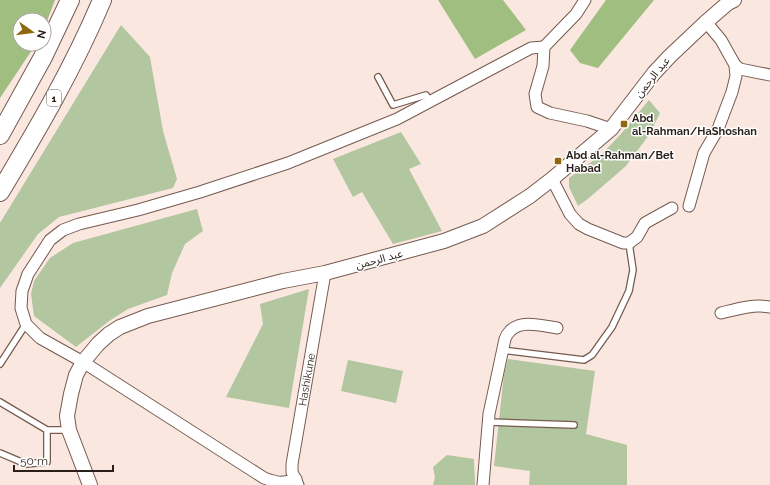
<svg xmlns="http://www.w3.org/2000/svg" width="770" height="485" viewBox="0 0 770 485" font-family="Raleway,'Noto Sans Arabic',sans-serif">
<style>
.green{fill:#b2c69f}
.forest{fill:#9fbe80}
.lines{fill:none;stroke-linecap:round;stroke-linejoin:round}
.service-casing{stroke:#755a4f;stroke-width:8}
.minor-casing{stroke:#755a4f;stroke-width:13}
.tertiary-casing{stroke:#755a4f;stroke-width:16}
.trunk-casing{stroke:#755a4f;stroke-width:20}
.service{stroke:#fff;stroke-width:5.5}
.minor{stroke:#fff;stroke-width:11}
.tertiary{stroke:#fff;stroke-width:14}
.trunk{stroke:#fff;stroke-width:18}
.poi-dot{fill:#8f670d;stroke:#fff;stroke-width:1.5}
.labels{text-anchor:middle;stroke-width:3;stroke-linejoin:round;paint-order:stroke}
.shield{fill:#fff;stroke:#6a625f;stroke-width:1}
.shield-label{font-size:10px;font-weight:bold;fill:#2a1f1a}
.street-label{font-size:11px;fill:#2a1f1a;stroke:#fff}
.poi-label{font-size:11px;font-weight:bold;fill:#2a1f1a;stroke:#fff;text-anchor:start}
</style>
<rect width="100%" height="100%" fill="#fae7df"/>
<!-- green -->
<path class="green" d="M121 25 150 57 163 131 177 179 173 188 59 217 38 234 0 288V223Z
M649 100 660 113 649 135 626 166 589 198 578 206 569 187V178L601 155 620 135Z
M401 132 421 164 409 169 442 231 393 244 362 192 353 197 333 159Z
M197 209 203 231 185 244 172 273 167 295 128 309 109 321 76 347 34 316 31 294 34 281 50 258 73 243Z
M309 289 289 408 226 397 263 324 260 304Z
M508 359 595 371 586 434 627 445V485H529L530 471 494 466 504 374Z
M348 360 403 371 396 403 341 391Z
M447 455 474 459 475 485H433L435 477 433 467Z"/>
<!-- forest -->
<path class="forest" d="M0 0H55L44 29V20H20V44H36L0 98Z
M438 0H503L526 30 475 59Z
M606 0H654L598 68 580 63 570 50Z"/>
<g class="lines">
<!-- service casing -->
<g class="service-casing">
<path id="service" d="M378 77 393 105 426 95 431 102
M502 350 584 360 592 355 612 327 629 291 633 270 629 243
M0 364 26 324
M0 402 47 430H68
M489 422 574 425
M0 453 26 464 47 462V430"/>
</g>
<!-- minor casing -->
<g class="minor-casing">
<g id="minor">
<path d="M585 0 576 14 544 47 543 66 535 94 537 107 550 113 587 121 611 129"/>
<path d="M706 22 721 40 735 65 740 69 770 75"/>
<path d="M552 179 570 214 579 224 588 229 623 243H629L637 237 645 223 672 208"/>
<path d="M689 206 704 153 718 129 732 92 736 76 735 65"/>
<path d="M721 313C737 309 753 304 770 307"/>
<path d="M296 479C281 484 278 483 264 478L83 362 40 338 26 324 21 308 22 291 28 274 50 240 63 230 79 224 138 210 200 192 288 163 397 119 531 48 544 47"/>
<path id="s1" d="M298 485 292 472V464L325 273"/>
<path d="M483 485 489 414 505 339C506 336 508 333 510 331 521 319 543 326 557 328"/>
</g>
</g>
<!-- tertiary casing -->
<g class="tertiary-casing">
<path id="tertiary" d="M90 485 69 430 67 416 71 394 76 375 83 362 98 344 109 334 120 327 148 316 283 281 325 273 444 241 483 226 530 196 552 179 611 129 654 73 670 56 706 22 728 3 734 0"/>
</g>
<!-- trunk casing -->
<g class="trunk-casing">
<path id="trunk" d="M0 135 43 57 70 0
M0 192C37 130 74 67 102 0"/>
</g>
<!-- service -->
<use href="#service" class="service"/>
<!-- minor -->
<use href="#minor" class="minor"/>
<!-- tertiary -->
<use href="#tertiary" class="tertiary"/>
<!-- trunk -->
<use href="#trunk" class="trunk"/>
</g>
<!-- markers -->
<g class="poi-dot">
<rect x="620" y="120" width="8" height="8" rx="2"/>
<rect x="554" y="157" width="8" height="8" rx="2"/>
</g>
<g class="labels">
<!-- shield labels -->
<rect class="shield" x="47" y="90" width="14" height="16" rx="3"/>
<g class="shield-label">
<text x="54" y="102">1</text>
</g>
<!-- street labels -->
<g class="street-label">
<text transform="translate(652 77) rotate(-51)" y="4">عبد الرحمن</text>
<text transform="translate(379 259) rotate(-15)" y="4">عبد الرحمن</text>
<text dy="4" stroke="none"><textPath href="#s1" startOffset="108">Hashikune</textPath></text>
</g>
<!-- poi labels -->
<g class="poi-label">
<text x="632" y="122">Abd<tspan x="632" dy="13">al-Rahman/HaShoshan</tspan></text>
<text x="566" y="159">Abd al-Rahman/Bet<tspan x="566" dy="13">Habad</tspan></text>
</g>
</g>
<!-- north arrow -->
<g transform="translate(32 32) rotate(104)"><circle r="19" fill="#ffffff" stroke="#aaa5a3"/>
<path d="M0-3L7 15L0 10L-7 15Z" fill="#8f670d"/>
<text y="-6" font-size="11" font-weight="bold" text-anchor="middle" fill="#2a1f1a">N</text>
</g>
<!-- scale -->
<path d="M14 465v6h99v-6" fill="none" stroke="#2a1f1a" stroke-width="2"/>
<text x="20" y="465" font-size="12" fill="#2a1f1a" stroke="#ffffff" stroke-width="3" paint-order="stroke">50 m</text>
</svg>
